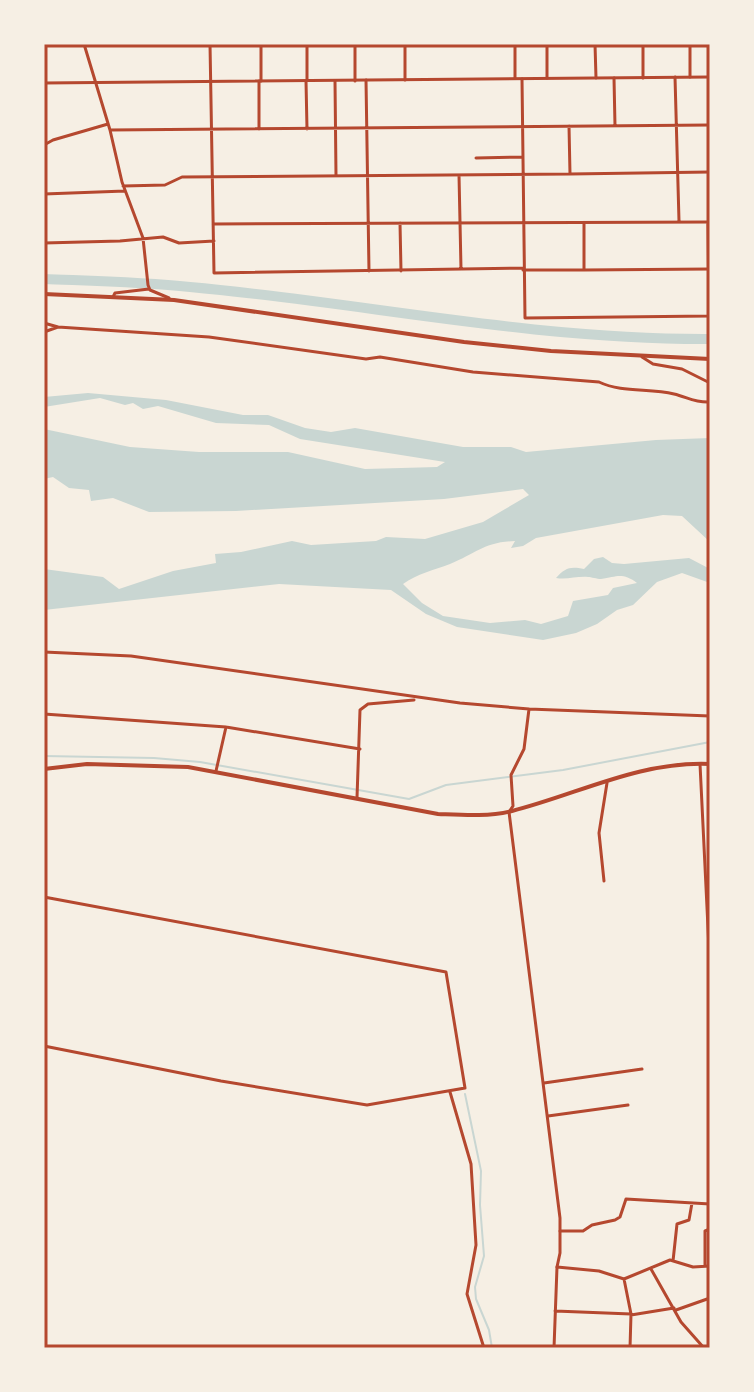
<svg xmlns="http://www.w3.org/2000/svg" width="754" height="1392" viewBox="0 0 754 1392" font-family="Manrope,sans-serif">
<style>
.water{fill:#c9d6d2}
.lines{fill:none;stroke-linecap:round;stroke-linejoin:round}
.stream{stroke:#c9d6d2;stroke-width:2}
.river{stroke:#c9d6d2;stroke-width:10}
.minor{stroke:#b5482f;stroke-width:3}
.tertiary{stroke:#b5482f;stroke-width:3}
.secondary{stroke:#b5482f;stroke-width:4}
.primary{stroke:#b5482f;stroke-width:4}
.neatline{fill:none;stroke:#b5482f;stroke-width:3}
</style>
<rect width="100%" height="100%" fill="#f6efe4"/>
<!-- water -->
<path class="water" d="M88 393 166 400 243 415H268L305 428 331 432 355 428 463 447H511L526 452 656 440 710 438V542L682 516 663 515 536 538 523 546 511 548 515 541C484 542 477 553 450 564 434 570 417 574 403 584L422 603 443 616 490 623 525 620 541 624 568 616 573 601 608 595 613 588 637 583C622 572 617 577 601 579 597 579 591 577 588 577 577 576 567 580 556 578 565 568 570 566 584 569L594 559 603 557 612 563 624 564 689 558 710 569V583L682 573 657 582 633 605 617 610 597 624 576 633 543 640 457 627 426 614 391 590 279 584 44 610V569L103 577 119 589 173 571 216 563 215 554 241 552 292 541 311 545 376 541 386 537 425 539 483 522 529 495 523 489 444 499 236 511 149 512 113 498 91 501 89 490 69 488 53 477 44 479V429L130 447 199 452H288L365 469 437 467 445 462 300 439 269 425 216 423 158 406 143 409 133 403 125 405 100 398 44 407V397Z"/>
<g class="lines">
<!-- stream -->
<path class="stream" d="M44 756 154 758 200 762 409 799 446 785 563 770 710 742
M465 1094 481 1171 480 1205 484 1256 475 1287 476 1299 489 1330 492 1348"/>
<!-- river -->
<path class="river" d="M44 279C93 281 141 282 190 287 366 303 532 340 710 339"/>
<!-- minor -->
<path class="minor" d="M84 44 110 130 122 182 143 238 148 285 150 290 169 298
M210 44 214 273 523 268
M261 44V81
M307 44V80
M355 44V81
M405 44V80
M547 44V78
M595 44 596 78
M643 44V78
M690 44V77
M675 77 679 221
M515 78V44
M614 78 615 126
M522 79 525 318 710 316
M366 80 369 271
M259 81V129
M306 81 307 129
M335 81 336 176
M110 130 710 125
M44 145 53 140 108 124
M476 158 523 157
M570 174 710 172
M459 175 461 269
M123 186 165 185 182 177 570 174 569 126
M44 194 125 191
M400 223 401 271
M708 223 709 316
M213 224 710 222
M44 243 120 241 163 237 179 243 214 241
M523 270H584V223
M584 270 710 269
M113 297 115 293 149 289
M44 323 58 327
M44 332 58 327 209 337 366 359 380 357 473 372 599 382C622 393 649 388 674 394 687 397 695 403 710 402
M642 357 653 364 682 369 710 383
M44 652 131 656 460 703 529 709 710 716
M44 714 226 727 360 749
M700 764 710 969
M216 771 226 727
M357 798 360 710 368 704 414 700
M509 812 513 806 511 775 524 749 529 709
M604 881 599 833 607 783
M44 897 446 972 465 1088 367 1105 221 1081 44 1046
M544 1083 642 1069
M450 1092 471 1164 476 1245 467 1294 484 1348
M548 1116 628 1105
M560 1231H583L592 1225 615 1220 620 1217 626 1199 710 1204
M673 1261 677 1224 689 1220 692 1203
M705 1265V1231L710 1229
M651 1269 681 1322 704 1348
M624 1279 631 1314 630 1348
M676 1310 710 1298
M555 1311 631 1314
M631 1315 674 1308
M556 1347 576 1348
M554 1348 557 1267 599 1271 624 1279 670 1260 693 1267 710 1266
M709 1348 710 1346"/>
<!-- tertiary -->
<path class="tertiary" d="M44 83 710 77
M509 812 560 1218V1253L557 1267"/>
<!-- secondary -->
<path class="secondary" d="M44 294 174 300 464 342 551 351 710 359"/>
<!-- primary -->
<path class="primary" d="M44 769 87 764 188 767 438 814C462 815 488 817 512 811 579 794 639 761 710 764"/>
</g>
<!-- border -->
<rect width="754" height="1392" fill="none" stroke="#f6efe4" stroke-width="92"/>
<rect x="46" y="46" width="662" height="1300" class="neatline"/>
</svg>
